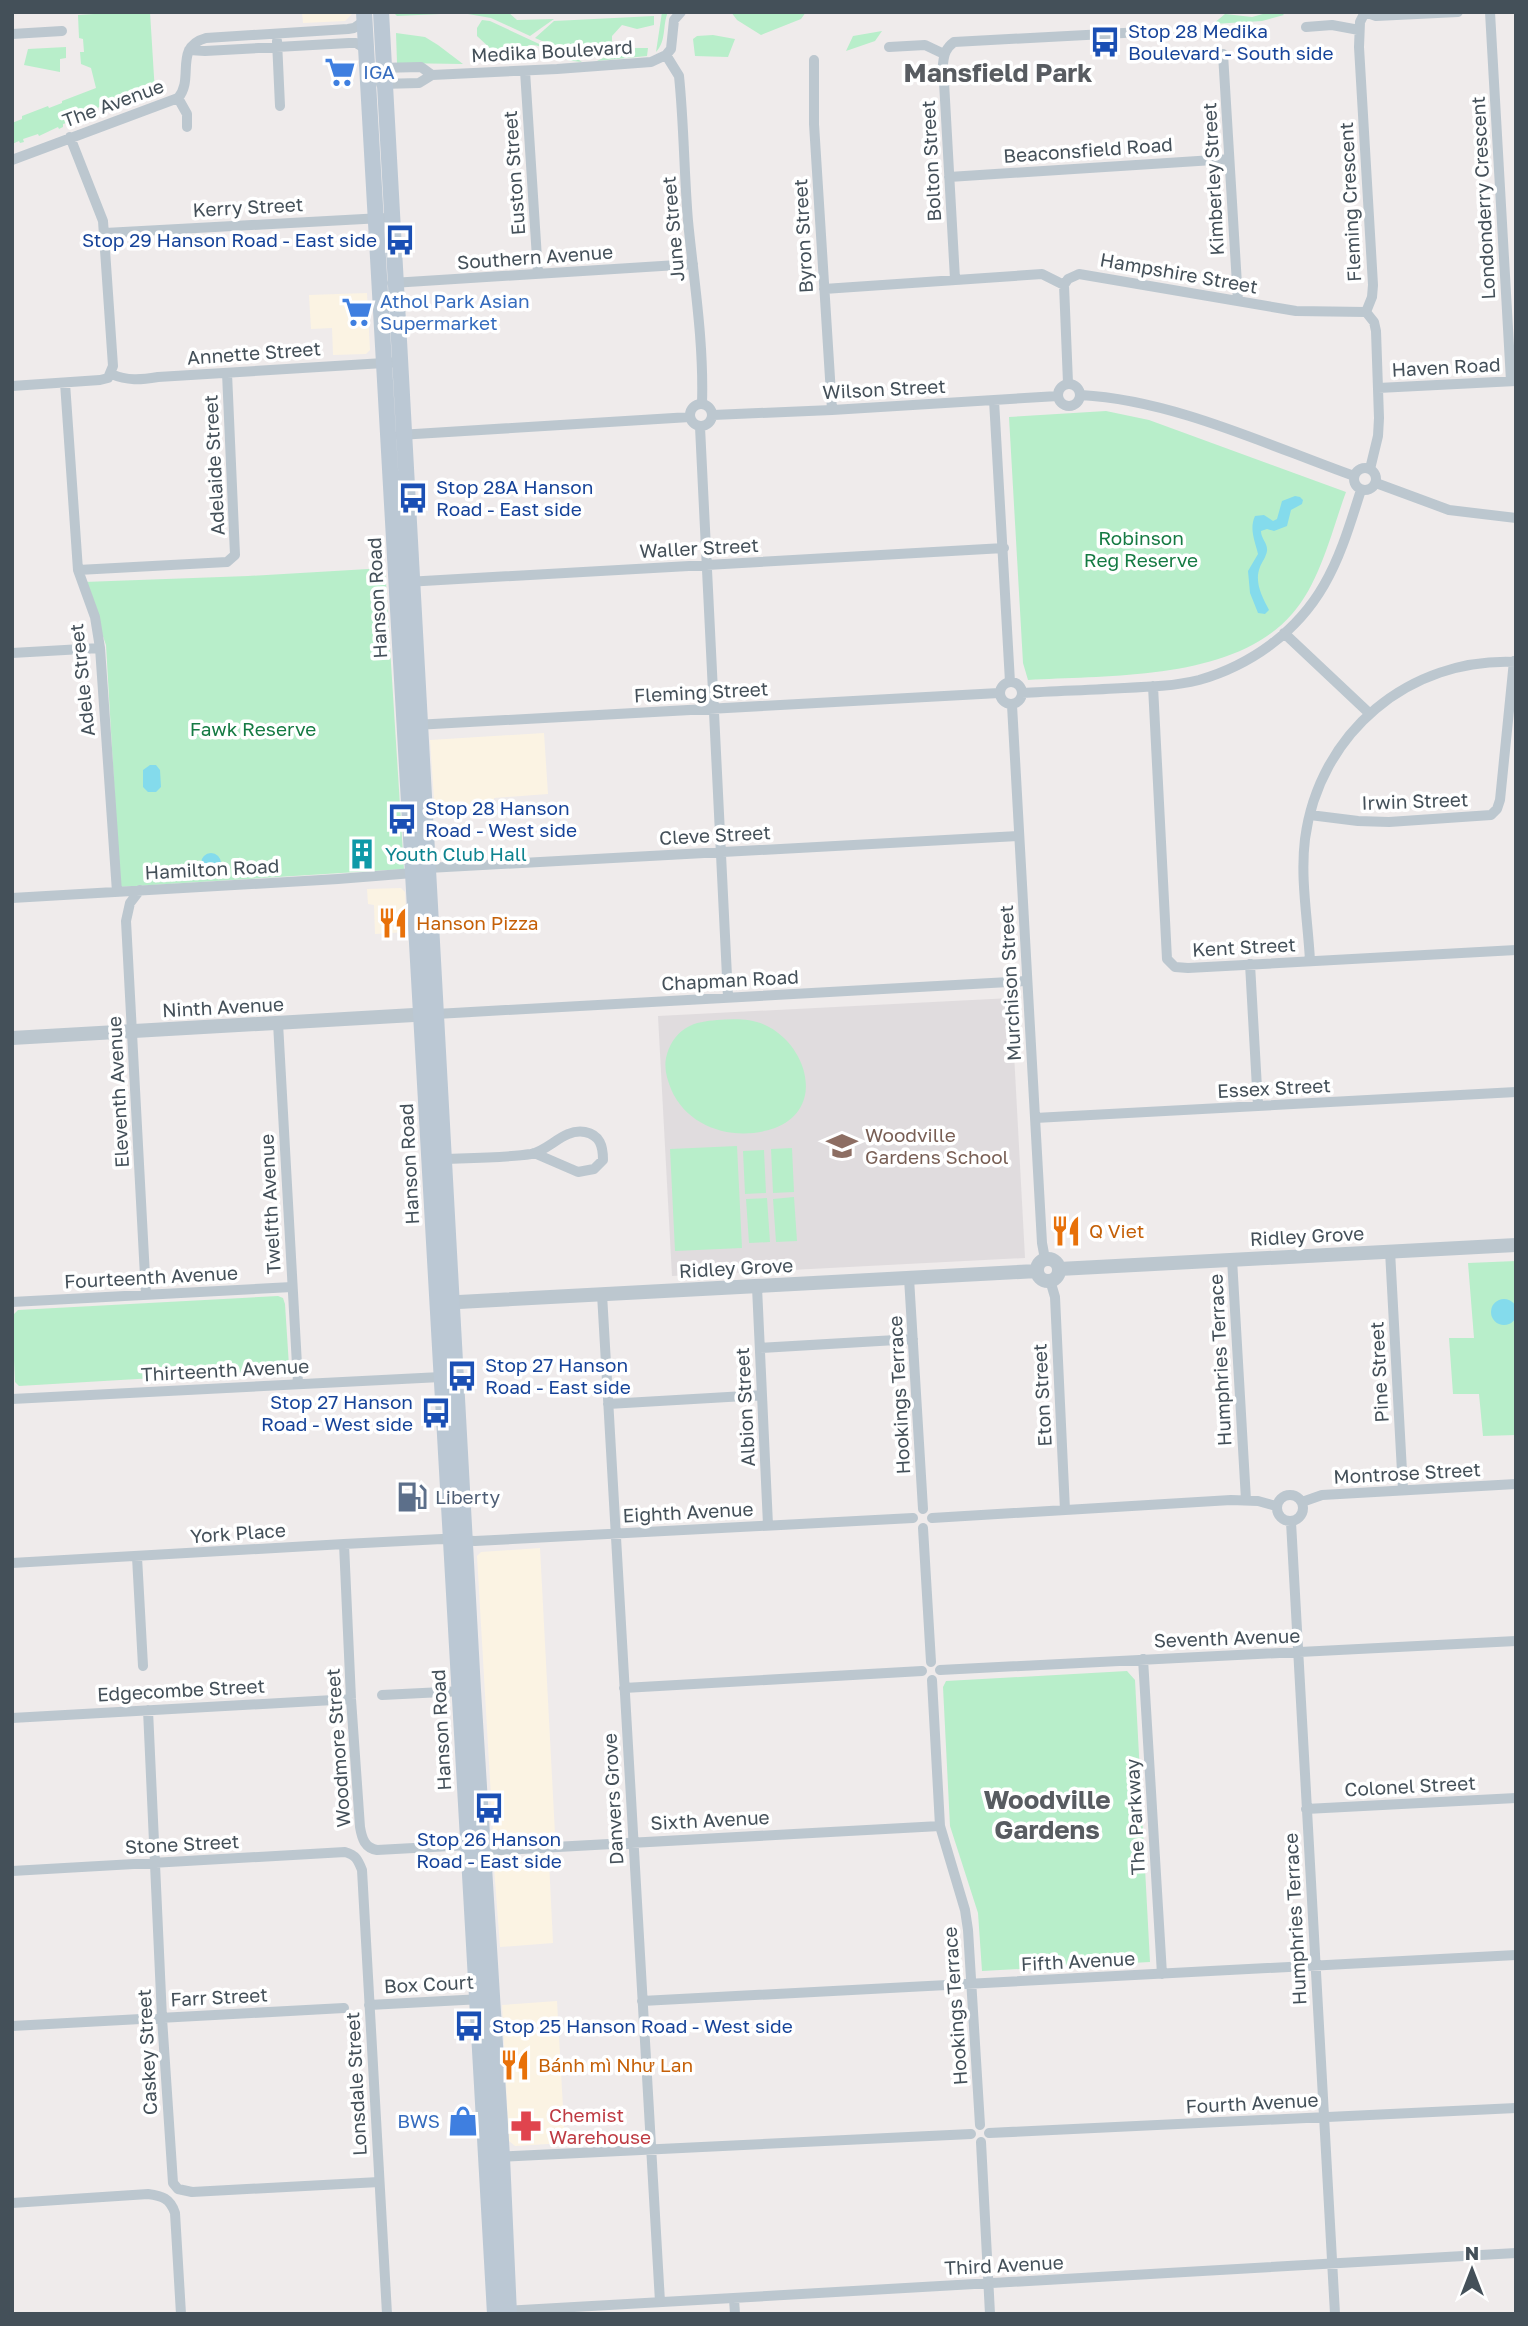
<svg xmlns="http://www.w3.org/2000/svg" width="1528" height="2326" viewBox="0 0 1528 2326" font-family="'Golos Text',sans-serif">
<style>
.commercial{fill:#fbf3e3}
.education{fill:#e0dcde}
.green{fill:#b8eeca}
.water{fill:#84dbec}
.lines{fill:none;stroke-linecap:round;stroke-linejoin:round}
.minor{stroke:#bcc7cf;stroke-width:10}
.tertiary{stroke:#bcc7cf;stroke-width:14}
.secondary{stroke:#bbc8d4;stroke-width:16}
.labels{text-anchor:middle;stroke-width:7;stroke-linejoin:round;paint-order:stroke}
.transit-label{font-size:19px;fill:#164399;stroke:#fff;text-anchor:start}
.street-label{font-size:19px;fill:#445059;stroke:#fff}
.shop-label{font-size:19px;fill:#366cbe;stroke:#fff;text-anchor:start}
.park-label{font-size:19px;fill:#157a43;stroke:#fff}
.culture-label{font-size:19px;fill:#0d838f;stroke:#fff;text-anchor:start}
.food-label{font-size:19px;fill:#c56008;stroke:#fff;text-anchor:start}
.education-label{font-size:19px;fill:#785e54;stroke:#fff;text-anchor:start}
.service-label{font-size:19px;fill:#4e5e75;stroke:#fff;text-anchor:start}
.health-label{font-size:19px;fill:#be3a42;stroke:#fff;text-anchor:start}
.district-label{font-size:26px;font-weight:bold;fill:#585c61;stroke:#fff}
</style>
<rect width="100%" height="100%" fill="#efebeb"/>
<!-- commercial -->
<path class="commercial" d="M302 12H354L345 21 303 23Z
M367 293 370 350 366 354 333 355 332 328 311 329 309 295Z
M544 733 548 794 494 798 495 811 435 815 430 740Z
M401 888 405 892 407 932 375 934 374 905 368 904 367 889Z
M540 1548 555 1834 497 1837 493 1832 477 1556 481 1552Z
M549 1861 553 1943 500 1947 494 1867 500 1863Z
M557 2001 565 2143 515 2146 509 2141 502 2005Z"/>
<!-- education -->
<path class="education" d="M1011 998 1025 1258 672 1276 658 1016Z"/>
<!-- green -->
<path class="green" d="M126 12H150L155 93 145 96 138 92V98L125 103 119 99V105L106 110 100 107 93 109V111L86 114 87 117 63 124V127L59 129 58 127 39 136 38 134 23 139 24 142 20 143 19 141 12 144V123L22 119V116L48 106 49 108 62 103V101L96 88 91 68 81 64 80 52H84L83 39 79 38 78 15Z
M393 12H508L517 20 554 19 530 36 491 18 462 13 397 16Z
M662 12H668C662 26 667 40 656 52Z
M731 12H806L801 19 761 35 737 20Z
M1270 12H1281L1284 15 1262 21 1213 24 1225 14 1252 17Z
M654 16V25L637 29 622 25 612 36V50C587 62 591 58 568 50 557 46 546 43 535 38L554 21Z
M482 20 490 21 550 49 567 52 582 62C576 61 570 61 565 59 548 54 534 34 519 53L503 51 494 52 477 36V28Z
M882 31 875 41 846 51 853 36Z
M396 33 425 37 438 45 463 64 397 63Z
M713 35 735 39 728 57 695 56 693 39 697 36Z
M66 47V58L60 59V72L24 65 28 49Z
M623 48H648L647 56 597 61Z
M1106 411 1149 420 1346 492C1332 530 1320 583 1292 614 1234 681 1110 675 1028 680L1023 663 1009 417Z
M385 568 404 869 120 887 106 645 84 582 248 576Z
M717 1020C735 1019 753 1018 769 1027 808 1048 825 1109 775 1128 736 1142 688 1129 671 1089 667 1079 664 1069 666 1058 669 1045 675 1035 686 1028 696 1022 706 1021 717 1020Z
M737 1146 742 1248 675 1251 670 1149Z
M792 1148 794 1192 773 1193 771 1149Z
M764 1150 766 1193 745 1194 743 1151Z
M794 1197 797 1241 776 1242 773 1199Z
M767 1198 770 1242 749 1243 746 1199Z
M1516 1261V1435L1483 1436 1479 1394H1453L1449 1338H1474L1468 1263Z
M278 1296 283 1298 285 1304 289 1366 288 1370 19 1386 15 1382 12 1316 18 1310Z
M1127 1671 1135 1680 1150 1962 982 1971 978 1913 950 1826 943 1687 946 1681Z"/>
<!-- water -->
<path class="water" d="M1295 496 1300 497 1303 500 1302 504 1291 510 1287 526 1274 531 1267 529 1261 531C1261 539 1268 543 1267 551 1266 557 1262 562 1260 567 1254 582 1262 596 1269 610L1265 614 1258 613 1250 593 1248 571 1258 554C1255 541 1249 529 1255 516L1264 515 1273 521 1277 519 1282 501Z
M150 765H156L160 770 161 787 156 792H148L143 787V770Z
M201 863a10 10 0 1 1 20 0a10 10 0 1 1-20 0Z
M1491 1312a13 13 0 1 1 26 0a13 13 0 1 1-26 0Z"/>
<g class="lines">
<!-- minor -->
<path class="minor" d="M1490 12 1511 381
M1306 27 1332 25 1359 30
M12 34 62 31
M277 41 280 106
M889 47 925 45 944 54
M189 50 205 51 349 43H356L366 49
M1223 54 1238 301
M666 55 679 76C684 124 684 173 688 221 694 282 704 342 702 404
M814 60V124L832 410
M378 68 421 67 432 75
M525 71 538 274
M381 84 419 83 432 75 557 69 651 62 666 55 671 49 674 20 681 12
M178 98 187 114V127
M12 160 178 98C195 79 173 47 206 38L348 29 354 28 364 21
M949 177 1229 159
M105 233 382 218
M955 279 943 64C944 54 946 48 954 42L1161 31
M392 283 693 264
M1064 285 1068 383
M824 289 1042 274 1064 285 1068 279 1079 274 1296 311 1366 312
M111 374C128 381 140 380 158 377L400 362
M65 383 78 570 95 617 100 648 117 892
M1058 395a11 11 0 1 1 22 0a11 11 0 1 1-22 0Z
M12 386 100 380 108 378 113 366 103 221 70 137
M1378 388 1516 381
M1081 395C1173 400 1267 445 1354 476
M994 400 1010 682
M690 415a11 11 0 1 1 22 0a11 11 0 1 1-22 0Z
M713 415 832 410 1058 396
M700 427 728 997
M399 435 690 417
M1354 479a11 11 0 1 1 22 0a11 11 0 1 1-22 0Z
M1370 469 1378 436 1379 418 1376 331 1374 322 1366 312 1372 297 1373 285 1359 47 1360 22 1365 12 1376 16 1458 12
M1376 483 1449 510 1516 518
M78 570 227 562 235 555 227 373
M406 582 1004 548
M1284 633 1369 713
M12 653 100 648
M1000 693a11 11 0 1 1 22 0a11 11 0 1 1-22 0Z
M1153 686 1167 959 1175 967 1188 968 1516 950
M1022 693C1056 691 1090 690 1124 688 1149 687 1175 686 1199 680 1251 665 1297 632 1324 585 1341 556 1351 521 1361 490
M1012 705 1042 1243 1045 1259
M415 725 999 693
M1310 815 1358 821 1389 822 1491 815 1497 809 1500 800 1514 661
M140 890 130 903 126 921 146 1295
M12 898 338 879 413 873 428 868 1019 836
M1310 961C1308 921 1300 879 1305 839 1319 733 1409 657 1516 662
M1250 964 1258 1106
M436 1014 1026 981
M278 1023 298 1383
M1035 1118 1516 1092
M439 1159C466 1158 505 1158 531 1154 550 1150 564 1128 585 1132 600 1135 603 1146 603 1160L594 1169 578 1172 534 1153
M1390 1251 1403 1490
M1232 1259 1246 1500
M909 1278 923 1509
M1050 1280 1055 1297 1065 1510
M757 1287 768 1525
M602 1294 660 2302
M12 1302 292 1287
M760 1348 913 1339
M12 1399 441 1377
M608 1404 762 1395
M1277 1508a13 13 0 1 1 26 0a13 13 0 1 1-26 0Z
M1302 1502 1322 1495 1516 1484
M932 1518 1231 1500 1258 1501 1276 1506
M1291 1522 1335 2314
M923 1528 931 1662
M344 1544 351 1699 360 1827C362 1839 365 1848 377 1850L469 1845
M137 1557 143 1666
M12 1563 344 1544 442 1539 475 1541 913 1518
M1143 1659 1162 1974
M940 1670 1516 1641
M932 1680 940 1826 965 1910 968 1930 980 2125
M624 1688 922 1671
M382 1695 463 1691
M148 1710 162 2018 173 2183 178 2189 192 2192 379 2182
M12 1718 351 1699
M1306 1809 1516 1798
M483 1851 940 1826
M12 1871 345 1852C356 1855 358 1860 362 1870L387 2314
M642 2001 1516 1955
M369 2005 482 1999
M12 2026 344 2008
M989 2133 1516 2108
M981 2142 990 2314
M495 2157 971 2134
M12 2203 148 2194C162 2196 170 2198 175 2213L181 2314
M734 2299 735 2314
M505 2311 1516 2253"/>
<!-- tertiary -->
<path class="tertiary" d="M12 1038 431 1014
M1037 1270a11 11 0 1 1 22 0a11 11 0 1 1-22 0Z
M1059 1269 1516 1245
M440 1303 1037 1271"/>
<!-- secondary -->
<path class="secondary" d="M364 12 495 2314
M381 12 473 1690 502 2157 509 2314"/>
</g>
<!-- icons -->
<defs>
<g id="bus-bare" transform="scale(2.415)"><path d="M-5-6H5V4H4V6H2V4H-2V6H-4V4H-5ZM-3.5-4V0h7V-4ZM-3.5 1.2v1.5H-2V1.2ZM2 1.2v1.5H3.5V1.2Z" fill="#1a4fb4" stroke="#fff" stroke-width="2.5" paint-order="stroke"/></g>
<g id="supermarket-bare" transform="scale(2.415)"><path d="M-6-5.5h2.5l.6 2H6L4.5 2H-2.5L-4.4-4H-6ZM-1.5 3.2a1.3 1.3 0 1 0 .1 0ZM3 3.2a1.3 1.3 0 1 0 .1 0Z" fill="#3f7fe0" stroke="#fff" stroke-width="2.5" paint-order="stroke"/></g>
<g id="building-bare" transform="scale(2.415)"><path d="M-4-6H4V6H1V3H-1V6H-4ZM-2.5-4.3h1.7v1.8h-1.7ZM.8-4.3h1.7v1.8H.8ZM-2.5-1h1.7V.8h-1.7ZM.8-1h1.7V.8H.8Z" fill="#0f9aa8" stroke="#fff" stroke-width="2.5" paint-order="stroke"/></g>
<g id="restaurant-bare" transform="scale(2.415)"><path d="M-5-6h1v4h1v-4h1v4h1v-4h1v5L-1.5 .5V6h-2V.5L-5-1ZM5-6V6H3V1.5H1.5Q1.5-4 5-6Z" fill="#e8710a" stroke="#fff" stroke-width="2.5" paint-order="stroke"/></g>
<g id="school-bare" transform="scale(2.415)"><path d="M0-5L7-2L0 1L-7-2ZM-4 1L0 2.5L4 1V4Q0 6-4 4Z" fill="#8d6e63" stroke="#fff" stroke-width="2.5" paint-order="stroke"/></g>
<g id="fuel-bare" transform="scale(2.415)"><path d="M-5.5-6h7V0h2V4h1.3V-2.5L3-4.5l.8-.8L6-3V5H2.5V1h-1V6h-7ZM-4.2-4.7v3.2H.2V-4.7Z" fill="#5c6f8a" stroke="#fff" stroke-width="2.5" paint-order="stroke"/></g>
<g id="shop-bare" transform="scale(2.415)"><path d="M-5-2.5h2.3a2.7 3.5 0 0 1 5.4 0H5L5.5 6h-11ZM-1.5-2.5h3a1.5 2.3 0 0 0-3 0Z" fill="#3f7fe0" stroke="#fff" stroke-width="2.5" paint-order="stroke"/></g>
<g id="pharmacy-bare" transform="scale(2.415)"><path d="M-2-6h4v4h4v4h-4v4h-4v-4h-4v-4h4Z" fill="#e0444e" stroke="#fff" stroke-width="2.5" paint-order="stroke"/></g>
</defs>
<g fill-rule="evenodd">
<use href="#bus-bare" x="1105" y="42"/>
<use href="#supermarket-bare" x="340" y="72"/>
<use href="#bus-bare" x="400" y="240"/>
<use href="#supermarket-bare" x="357" y="312"/>
<use href="#bus-bare" x="413" y="498"/>
<use href="#bus-bare" x="402" y="819"/>
<use href="#building-bare" x="362" y="854"/>
<use href="#restaurant-bare" x="393" y="923"/>
<use href="#school-bare" x="842" y="1146"/>
<use href="#restaurant-bare" x="1066" y="1231"/>
<use href="#bus-bare" x="462" y="1376"/>
<use href="#bus-bare" x="436" y="1413"/>
<use href="#fuel-bare" x="412" y="1497"/>
<use href="#bus-bare" x="489" y="1808"/>
<use href="#bus-bare" x="469" y="2026"/>
<use href="#restaurant-bare" x="515" y="2065"/>
<use href="#shop-bare" x="463" y="2121"/>
<use href="#pharmacy-bare" x="526" y="2126"/>
</g>
<g class="labels">
<!-- transit labels -->
<g class="transit-label">
<text x="1128" y="38">Stop 28 Medika<tspan x="1128" dy="22">Boulevard - South side</tspan></text>
<text x="377" y="247" text-anchor="end">Stop 29 Hanson Road - East side</text>
<text x="436" y="494">Stop 28A Hanson<tspan x="436" dy="22">Road - East side</tspan></text>
<text x="425" y="815">Stop 28 Hanson<tspan x="425" dy="22">Road - West side</tspan></text>
<text x="485" y="1372">Stop 27 Hanson<tspan x="485" dy="22">Road - East side</tspan></text>
<text x="413" y="1409" text-anchor="end">Stop 27 Hanson<tspan x="413" dy="22">Road - West side</tspan></text>
<text x="489" y="1846" text-anchor="middle">Stop 26 Hanson<tspan x="489" dy="22">Road - East side</tspan></text>
<text x="492" y="2033">Stop 25 Hanson Road - West side</text>
</g>
<!-- street labels -->
<g class="street-label">
<text transform="translate(552 51) rotate(-3)" y="7">Medika Boulevard</text>
<text transform="translate(113 103) rotate(-20)" y="7">The Avenue</text>
<text transform="translate(1088 150) rotate(-4)" y="7">Beaconsfield Road</text>
<text transform="translate(931 161) rotate(-93)" y="7">Bolton Street</text>
<text transform="translate(514 173) rotate(-94)" y="7">Euston Street</text>
<text transform="translate(1213 179) rotate(-93)" y="7">Kimberley Street</text>
<text transform="translate(1483 198) rotate(-93)" y="7">Londonderry Crescent</text>
<text transform="translate(1350 202) rotate(-93)" y="7">Fleming Crescent</text>
<text transform="translate(248 207) rotate(-3)" y="7">Kerry Street</text>
<text transform="translate(673 229) rotate(-95)" y="7">June Street</text>
<text transform="translate(803 236) rotate(-93)" y="7">Byron Street</text>
<text transform="translate(535 257) rotate(-4)" y="7">Southern Avenue</text>
<text transform="translate(1179 273) rotate(10)" y="7">Hampshire Street</text>
<text transform="translate(254 353) rotate(-4)" y="7">Annette Street</text>
<text transform="translate(1446 367) rotate(-3)" y="7">Haven Road</text>
<text transform="translate(884 389) rotate(-3)" y="7">Wilson Street</text>
<text transform="translate(214 465) rotate(-93)" y="7">Adelaide Street</text>
<text transform="translate(699 548) rotate(-3)" y="7">Waller Street</text>
<text transform="translate(377 598) rotate(-93)" y="7">Hanson Road</text>
<text transform="translate(82 680) rotate(-96)" y="7">Adele Street</text>
<text transform="translate(701 692) rotate(-3)" y="7">Fleming Street</text>
<text transform="translate(1415 801) rotate(-2)" y="7">Irwin Street</text>
<text transform="translate(715 835) rotate(-3)" y="7">Cleve Street</text>
<text transform="translate(212 869) rotate(-3)" y="7">Hamilton Road</text>
<text transform="translate(1244 947) rotate(-3)" y="7">Kent Street</text>
<text transform="translate(730 980) rotate(-3)" y="7">Chapman Road</text>
<text transform="translate(1010 983) rotate(-93)" y="7">Murchison Street</text>
<text transform="translate(223 1007) rotate(-3)" y="7">Ninth Avenue</text>
<text transform="translate(1274 1088) rotate(-3)" y="7">Essex Street</text>
<text transform="translate(118 1092) rotate(-93)" y="7">Eleventh Avenue</text>
<text transform="translate(409 1164) rotate(-93)" y="7">Hanson Road</text>
<text transform="translate(270 1204) rotate(-93)" y="7">Twelfth Avenue</text>
<text transform="translate(1307 1236) rotate(-3)" y="7">Ridley Grove</text>
<text transform="translate(736 1268) rotate(-3)" y="7">Ridley Grove</text>
<text transform="translate(151 1277) rotate(-3)" y="7">Fourteenth Avenue</text>
<text transform="translate(1220 1360) rotate(-93)" y="7">Humphries Terrace</text>
<text transform="translate(225 1370) rotate(-3)" y="7">Thirteenth Avenue</text>
<text transform="translate(1379 1372) rotate(-93)" y="7">Pine Street</text>
<text transform="translate(899 1395) rotate(-93)" y="7">Hookings Terrace</text>
<text transform="translate(1042 1395) rotate(-93)" y="7">Eton Street</text>
<text transform="translate(745 1407) rotate(-93)" y="7">Albion Street</text>
<text transform="translate(1407 1473) rotate(-3)" y="7">Montrose Street</text>
<text transform="translate(688 1512) rotate(-3)" y="7">Eighth Avenue</text>
<text transform="translate(238 1533) rotate(-4)" y="7">York Place</text>
<text transform="translate(1227 1638) rotate(-2)" y="7">Seventh Avenue</text>
<text transform="translate(181 1690) rotate(-3)" y="7">Edgecombe Street</text>
<text transform="translate(441 1730) rotate(-93)" y="7">Hanson Road</text>
<text transform="translate(338 1748) rotate(-94)" y="7">Woodmore Street</text>
<text transform="translate(1410 1786) rotate(-3)" y="7">Colonel Street</text>
<text transform="translate(613 1799) rotate(-93)" y="7">Danvers Grove</text>
<text transform="translate(1135 1817) rotate(-93)" y="7">The Parkway</text>
<text transform="translate(710 1820) rotate(-3)" y="7">Sixth Avenue</text>
<text transform="translate(182 1844) rotate(-3)" y="7">Stone Street</text>
<text transform="translate(1295 1919) rotate(-93)" y="7">Humphries Terrace</text>
<text transform="translate(1078 1961) rotate(-3)" y="7">Fifth Avenue</text>
<text transform="translate(429 1984) rotate(-3)" y="7">Box Court</text>
<text transform="translate(219 1997) rotate(-3)" y="7">Farr Street</text>
<text transform="translate(955 2006) rotate(-94)" y="7">Hookings Terrace</text>
<text transform="translate(147 2052) rotate(-93)" y="7">Caskey Street</text>
<text transform="translate(356 2084) rotate(-93)" y="7">Lonsdale Street</text>
<text transform="translate(1252 2103) rotate(-3)" y="7">Fourth Avenue</text>
<text transform="translate(1004 2265) rotate(-3)" y="7">Third Avenue</text>
</g>
<!-- shop labels -->
<g class="shop-label">
<text x="363" y="79">IGA</text>
<text x="380" y="308">Athol Park Asian<tspan x="380" dy="22">Supermarket</tspan></text>
<text x="440" y="2128" text-anchor="end">BWS</text>
</g>
<!-- park labels -->
<g class="park-label">
<text x="1141" y="545">Robinson<tspan x="1141" dy="22">Reg Reserve</tspan></text>
<text x="253" y="736">Fawk Reserve</text>
</g>
<!-- culture labels -->
<g class="culture-label">
<text x="385" y="861">Youth Club Hall</text>
</g>
<!-- food labels -->
<g class="food-label">
<text x="416" y="930">Hanson Pizza</text>
<text x="1089" y="1238">Q Viet</text>
<text x="538" y="2072">Bánh mì Như Lan</text>
</g>
<!-- education labels -->
<g class="education-label">
<text x="865" y="1142">Woodville<tspan x="865" dy="22">Gardens School</tspan></text>
</g>
<!-- service labels -->
<g class="service-label">
<text x="435" y="1504">Liberty</text>
</g>
<!-- health labels -->
<g class="health-label">
<text x="549" y="2122">Chemist<tspan x="549" dy="22">Warehouse</tspan></text>
</g>
<!-- district labels -->
<g class="district-label">
<text x="998" y="82">Mansfield Park</text>
<text x="1047" y="1809">Woodville<tspan x="1047" dy="30">Gardens</tspan></text>
</g>
</g>
<!-- border -->
<rect width="1528" height="2326" fill="none" stroke="#445059" stroke-width="28"/>
<!-- north arrow -->
<g transform="translate(1472 2270)" stroke="#ffffff" stroke-width="5" paint-order="stroke">
<path d="M0-5L12 26L0 18L-12 26Z" fill="#445059"/>
<text y="-10" font-size="19" font-weight="bold" text-anchor="middle" fill="#445059">N</text>
</g>
</svg>
